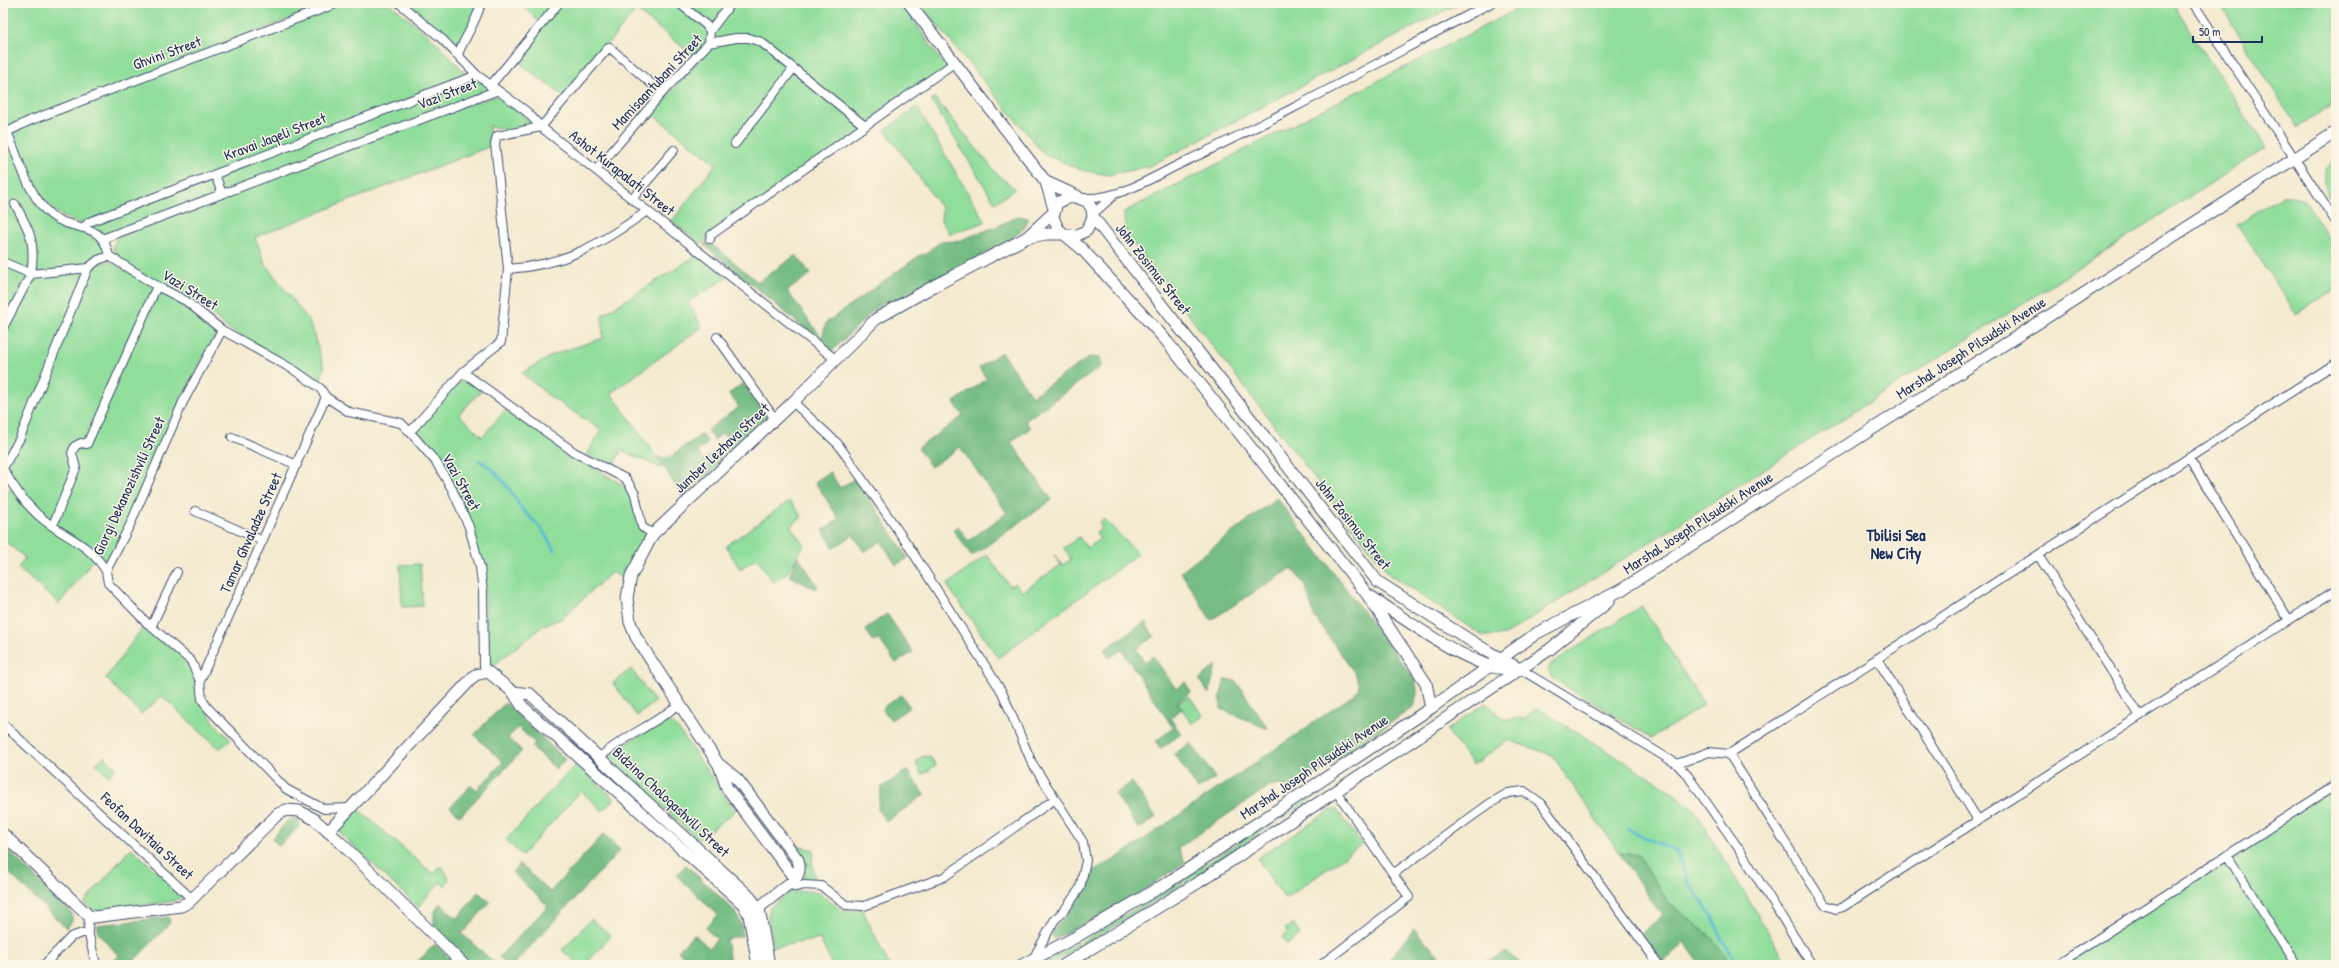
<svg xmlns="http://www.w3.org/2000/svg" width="2339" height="968" viewBox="0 0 2339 968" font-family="'Patrick Hand',sans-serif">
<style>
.green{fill:#91de9c;stroke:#56867d}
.forest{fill:#74bd84;stroke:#487671}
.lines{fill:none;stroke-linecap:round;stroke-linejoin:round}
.stream{stroke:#55bcd3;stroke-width:3}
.street-casing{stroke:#3c4b6f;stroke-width:10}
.secondary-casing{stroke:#3c4b6f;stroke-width:13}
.street{stroke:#fff;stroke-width:8}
.secondary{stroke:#fff;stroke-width:11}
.labels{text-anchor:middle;stroke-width:3;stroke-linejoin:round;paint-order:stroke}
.street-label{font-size:15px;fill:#1b2f5e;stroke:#fcf5e5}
.neighbourhood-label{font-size:16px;font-weight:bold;fill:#1b2f5e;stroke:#fcf5e5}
</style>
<rect width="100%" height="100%" fill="#fcf5e5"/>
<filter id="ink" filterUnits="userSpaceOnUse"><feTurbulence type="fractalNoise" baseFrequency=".025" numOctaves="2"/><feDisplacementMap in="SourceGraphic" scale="8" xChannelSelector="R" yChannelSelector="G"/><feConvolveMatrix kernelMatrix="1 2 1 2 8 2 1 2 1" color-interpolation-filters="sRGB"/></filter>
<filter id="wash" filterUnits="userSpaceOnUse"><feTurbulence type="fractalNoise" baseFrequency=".012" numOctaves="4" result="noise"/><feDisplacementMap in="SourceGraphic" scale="16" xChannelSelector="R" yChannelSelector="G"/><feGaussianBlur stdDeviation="0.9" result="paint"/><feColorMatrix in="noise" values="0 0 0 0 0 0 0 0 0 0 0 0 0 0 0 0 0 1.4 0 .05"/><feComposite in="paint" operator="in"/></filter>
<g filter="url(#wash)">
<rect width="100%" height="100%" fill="#f4ead0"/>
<!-- green -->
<path class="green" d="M3 3H331L9 128 3 124Z
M342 3H389L435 41 468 76 90 221 477 75 496 91 102 239 107 245 109 256 98 260 88 268 31 274 30 279 32 276 91 269 99 263 109 261 181 303 212 323 218 331 181 399 130 525 110 563 40 514 15 485 3 466V131L7 132C24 171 35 222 84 227L87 224C40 220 28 168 12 131L33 121Z
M399 3H481L458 54Z
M524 3H901L949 72 700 244 672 221 716 164 652 114 699 60 636 10 564 97 516 60 543 26 522 5Z
M919 3H1459L1150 166 1109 175 1081 170 1044 154Z
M1529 3H2172L2266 148 1505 635 1483 636 1390 575 1125 233 1124 212Z
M2219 3H2336V102L2297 127Z
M500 95 533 124 511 131 489 126 491 146 255 237 265 264 309 321 324 367 320 383 227 328 203 306 157 283 117 257 113 247 117 237 460 107Z
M934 97 997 174 1015 189 995 203 931 100Z
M917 107 985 222 950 234 941 221 942 209 885 130Z
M2336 160V207C2326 191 2322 185 2327 166Z
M2282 196H2292L2306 202 2336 249V289L2296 314 2237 224Z
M696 256 728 277 688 302 702 327 611 393 664 467 661 468 621 450 613 468 587 455 601 430 548 395 522 373 555 354 603 338 602 315Z
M468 380 482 390 459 414 482 437 507 408 568 452 626 487 633 498 636 519 643 532 644 542 623 579 612 572 561 619 544 625 489 669 486 665 485 588 455 488 415 429 460 381Z
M11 488 95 558 59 604 18 568 25 558 3 539V497Z
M788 502H791L802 517 790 526 804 545 787 573 773 582 757 558 740 569 727 548V545Z
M1104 519 1138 554 998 658 947 585 987 555 1010 586 1015 583 1022 592 1061 565 1054 555 1063 565 1071 559 1064 548 1079 537 1087 548 1100 539 1096 533 1102 528 1099 523Z
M420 564 423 606 402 607 400 565Z
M1642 606 1704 705 1652 738 1552 678 1548 670 1552 663Z
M146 623 190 662 198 680 200 699 215 724 231 740 219 749 162 696 141 714 106 678Z
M631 669 655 702 637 716 613 683Z
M1189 696 1203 716 1192 724 1178 703Z
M1486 703 1503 719 1525 718 1537 708 1664 786 1693 808 1788 965H1732L1710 936 1669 903 1638 855 1619 853 1552 755 1508 740 1473 765 1447 730Z
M666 721 673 724 679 730 735 811 698 840 608 757 615 749Z
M104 756 116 768 109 776 96 764Z
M923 756 930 757 936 765 922 775 917 766V761Z
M576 764 615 799 603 811 581 791 522 855 506 840Z
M2336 785V965H2057Z
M1318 790 1320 793 1186 883 1184 879Z
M358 809 433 874 442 866 449 878 445 886 440 882 418 907 341 834 340 830Z
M1336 809 1362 844 1285 899 1257 858 1331 810Z
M792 845 814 850 812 861 815 879 802 883C809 868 799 857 792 845Z
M131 848 184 896 174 901 95 911 84 903Z
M1181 881 1183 884 1083 945 1081 942Z
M811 891 820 894 843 911 862 909 889 965H832L820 939 774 947 768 917 770 908 789 892Z
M591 919 611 936 585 965H579L562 950Z
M1293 924 1300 935 1287 944 1282 937 1288 933 1285 929Z
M1078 943 1080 947 1048 965H1043V963Z"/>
<!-- forest -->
<path class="forest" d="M1018 216 1029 218 1025 227 1012 239 899 300 893 303 888 300 877 307 832 351 703 244 709 242 758 282 796 255 811 274 787 291 822 338 826 323 920 255H924L940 242 958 241 998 226Z
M1001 352 1032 396 1090 357 1100 358 1102 364 1099 368 1025 421 1030 428 1011 442 1052 500 972 556 953 530 958 526 968 541 1007 513 960 447 931 467 918 448 963 416 954 402 987 379 979 368Z
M743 383 768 419 727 457 720 447 728 440 723 433 714 440 707 430 739 407 729 394Z
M702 434 708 443 697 451 703 460 715 452 723 462 683 498 658 457 668 458Z
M830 472 840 488 856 478 908 558 896 565 881 541 864 552 853 535 834 548 823 530 839 519 815 482Z
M1277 498 1413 677C1419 689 1418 696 1412 708L1297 787 1271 785 1178 848 1185 862 1132 898 1055 939 1051 935 1053 931 1088 888 1092 871 1114 860 1355 694 1359 688 1356 675 1314 616 1306 587 1292 568 1211 620 1181 572Z
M798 556 818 587 815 589 789 576Z
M887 614 913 652 896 663 879 639 874 642 865 629Z
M1145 622 1154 636 1136 649 1145 662 1153 656 1176 689 1185 682 1191 692 1177 702 1182 709 1170 718 1181 734 1160 749 1156 741 1173 728 1122 650 1109 658 1104 650Z
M1216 665 1209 694 1199 680Z
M1225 679 1236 681 1268 729 1221 709 1220 699Z
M901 695 910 707 891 720 882 708Z
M505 703 565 759 556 769 532 747 535 743 518 727 508 738 522 751 460 816 450 807 471 785 477 790 503 762 474 735Z
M1191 743 1215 778 1198 789 1174 754Z
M907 770 924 795 886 822 878 810 881 788Z
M1132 782 1156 817 1139 829 1115 794Z
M296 818 300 823 299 827 279 846 272 839 289 819Z
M604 834 620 850 513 965H508L499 957 548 906 512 872 520 864 550 892Z
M3 846 72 913V922L66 928 3 867Z
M1619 853 1638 855 1669 903 1710 936 1732 965H1700L1685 942 1663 962 1641 934 1662 916Z
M686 865 734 910 741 924 743 936 726 939 730 964 748 962 749 965H686L689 961 678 951 694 934 709 948 717 939 705 928 718 915 676 875Z
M478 892 490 902 462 934 497 965H470L434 927V913L440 903 457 919Z
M169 917 170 923 130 965H121L115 960 119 956 98 933V925Z
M1414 929 1440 957 1455 965H1391L1387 962Z
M435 944 456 965H414Z
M1506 952 1523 965H1472L1495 958Z"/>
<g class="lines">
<!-- stream -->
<path class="stream" d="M3 146H5
M480 461 491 468 508 487 521 508 540 527 555 550
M1627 829 1677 852 1688 881 1714 919 1722 940 1738 965"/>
</g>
</g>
<g filter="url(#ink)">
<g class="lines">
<!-- street casing -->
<g class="street-casing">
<path id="street" d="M399 3 442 39 477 75 526 111 541 127 835 359
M679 3 706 25 710 31
M2193 3 2336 222
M709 43 710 31 731 3
M458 54C465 37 477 21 481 3
M490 86 559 3
M541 127 609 47 662 93
M7 132C19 158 28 196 51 215 73 233 102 219 109 256L157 286 186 301 222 330 294 370 320 388 326 397 349 412 401 423 410 432 436 462 452 489 469 527 480 567 483 592 484 666 488 672
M7 132 29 121 338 3
M735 144 793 69
M596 170 662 93 709 43 736 38H749L761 42 865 126
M215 174 222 194
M1083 198C1118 200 1151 178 1182 163 1287 114 1388 57 1491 3
M632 199 674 150
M1093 214 1112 197
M84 227 89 222 477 75
M102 239 496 91
M710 239 711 235 954 63
M3 262 31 274C36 242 30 231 15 204
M508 269C565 265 601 244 647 211
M3 310 10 313
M3 328 31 274 88 268 98 260 109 256
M222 330 183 402 130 525 106 571 108 583 147 623 191 661 200 681 202 699 207 707 286 789 324 809 350 808
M717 337 775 419
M2331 366 2336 373
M463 372 574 452 626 479 635 494 642 527 653 534
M793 402 838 444 908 545 1002 692 1032 763 1083 842 1086 861 1080 888 1066 908 1054 921 1033 959
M410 432 463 372 501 342 508 269 495 143 497 136 541 127
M232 437 297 465
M2189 458 2289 620
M3 468 20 438 88 268
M3 469C12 485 23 501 37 514 60 536 88 541 106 571
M195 511 263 541
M53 525 76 468 72 453 75 446 81 443 87 444 157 286
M2038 555 2140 716
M151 627 177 572
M1877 659 1978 820
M1520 669 1677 764 1688 776 1739 849 1812 965
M200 681 326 397
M3 724 192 899
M1729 754 1825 905 1836 909 1843 907 2336 590
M600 757C624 736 654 725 679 704
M1677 764 1709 752 1729 754 2336 363
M1336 791 1393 874 1489 804 1508 793 1524 791 1541 803 1659 965
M2227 855 2296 965
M790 883 795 887 804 885 821 886 846 905 864 906 944 877 1055 799
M89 916 88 931 96 965
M44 965 71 937 88 931
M1321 965 1409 897 1393 874
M2057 965 2336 785"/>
</g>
<!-- secondary casing -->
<g class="secondary-casing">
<path id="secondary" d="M909 3 1046 182 1054 209
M1046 182 1077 196
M1093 217 1378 582 1487 651 1520 669
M1067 235 1076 236 1087 230 1093 217 1092 209 1087 201 1072 196 1057 203 1053 217 1058 229 1082 249 1164 338 1366 593 1426 683 1431 708
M1027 237 1053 213
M1370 596C1407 620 1447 651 1489 666 1498 669 1508 669 1517 669
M513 692 530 694 749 896 759 909 769 965
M720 765 738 780 798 860C800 867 800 873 795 879L752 913
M328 832 475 675 488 672 513 692 522 706 743 904 749 915 758 965
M3 834 89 916 94 917 181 906 189 902 278 814 286 810 299 811 314 819 341 843 464 965
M795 879 727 788 719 765 636 637 630 622 627 598 631 576 653 534 793 402 876 319 934 286 1026 238 1046 234H1064
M1022 965 1076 937 1167 883 1431 708 1537 633 1621 590 2336 132
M1064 965 1199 882 1549 650 1609 601"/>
</g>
<!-- street -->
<use href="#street" class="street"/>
<!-- secondary -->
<use href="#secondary" class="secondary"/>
</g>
</g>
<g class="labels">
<!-- street labels -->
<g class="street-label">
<text transform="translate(167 53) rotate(-20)" y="5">Ghvini Street</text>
<text transform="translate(657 82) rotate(-47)" y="5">Mamisaantubani Street</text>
<text transform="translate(447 94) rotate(-21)" y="5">Vazi Street</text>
<text transform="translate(275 137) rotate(-21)" y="5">Kravai Jaqeli Street</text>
<text transform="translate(622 173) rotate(38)" y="5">Ashot Kurapalati Street</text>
<text transform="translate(1153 269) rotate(52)" y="5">John Zosimus Street</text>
<text transform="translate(190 290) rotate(32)" y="5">Vazi Street</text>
<text transform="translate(1971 348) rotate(-33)" y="5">Marshal Joseph Pilsudski Avenue</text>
<text transform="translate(722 448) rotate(-43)" y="5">Jumber Lezhava Street</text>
<text transform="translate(461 482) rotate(61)" y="5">Vazi Street</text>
<text transform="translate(129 486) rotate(-65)" y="5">Giorgi Dekanozishvili Street</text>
<text transform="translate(1698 523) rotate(-33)" y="5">Marshal Joseph Pilsudski Avenue</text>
<text transform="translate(1353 524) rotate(52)" y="5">John Zosimus Street</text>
<text transform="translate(251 533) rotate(-66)" y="5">Tamar Ghvaladze Street</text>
<text transform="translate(1314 767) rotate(-34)" y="5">Marshal Joseph Pilsudski Avenue</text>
<text transform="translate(671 802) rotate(43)" y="5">Bidzina Choloqashvili Street</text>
<text transform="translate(147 836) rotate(43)" y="5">Feofan Davitaia Street</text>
</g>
<!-- neighbourhood labels -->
<g class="neighbourhood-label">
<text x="1896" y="541">Tbilisi Sea<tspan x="1896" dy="18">New City</tspan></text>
</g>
</g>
<!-- margin -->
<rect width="2339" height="968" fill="none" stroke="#fcf5e5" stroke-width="16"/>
<!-- scale -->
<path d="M2193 36v6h69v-6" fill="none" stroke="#1b2f5e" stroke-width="2"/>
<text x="2199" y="36" font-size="12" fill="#1b2f5e" stroke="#fcf5e5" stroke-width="3" paint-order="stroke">50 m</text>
</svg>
